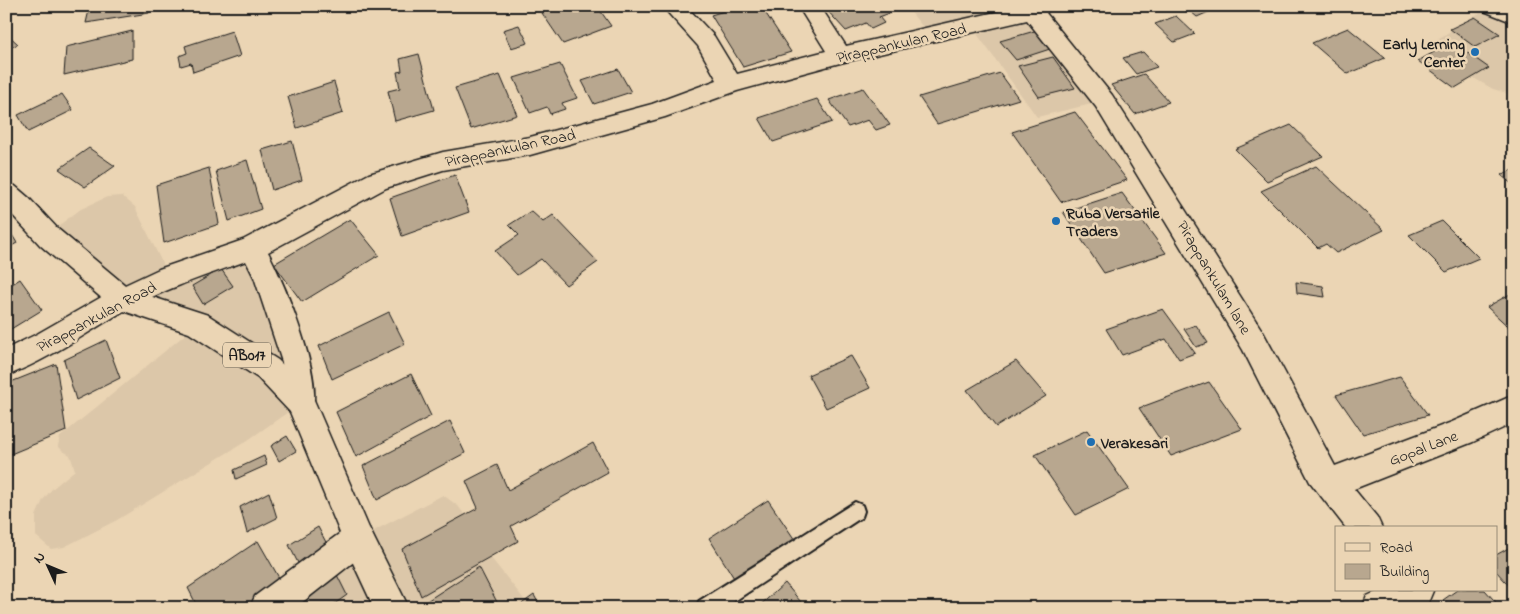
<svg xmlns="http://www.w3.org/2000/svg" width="1520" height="614" viewBox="0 0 1520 614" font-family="'Indie Flower',sans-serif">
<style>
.built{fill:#dcc7a9}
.building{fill:#b8a78f;stroke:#1c1c1c}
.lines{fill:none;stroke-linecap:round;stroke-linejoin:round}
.service-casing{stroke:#1c1c1c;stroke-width:4}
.minor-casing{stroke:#1c1c1c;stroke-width:3}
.primary-casing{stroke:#1c1c1c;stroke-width:3}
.service{fill:#ebd5b4;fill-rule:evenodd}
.minor{fill:#ebd5b4;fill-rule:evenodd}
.primary{fill:#ebd5b4;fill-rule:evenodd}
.poi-dot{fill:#1f6fb2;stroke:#ebd5b4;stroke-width:2}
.labels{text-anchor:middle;stroke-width:5;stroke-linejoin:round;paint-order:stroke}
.shield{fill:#ebd5b4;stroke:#5a544a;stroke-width:1}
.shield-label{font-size:15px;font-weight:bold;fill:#1c1c1c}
.street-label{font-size:16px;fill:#1c1c1c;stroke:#ebd5b4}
.poi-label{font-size:16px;font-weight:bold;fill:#1c1c1c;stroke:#ebd5b4;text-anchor:start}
</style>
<rect width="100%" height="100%" fill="#ebd5b4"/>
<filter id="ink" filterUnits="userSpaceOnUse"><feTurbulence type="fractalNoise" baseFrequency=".02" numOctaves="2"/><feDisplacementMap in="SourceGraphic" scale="10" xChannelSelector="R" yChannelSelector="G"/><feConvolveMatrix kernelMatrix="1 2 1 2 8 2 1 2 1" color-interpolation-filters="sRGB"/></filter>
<g filter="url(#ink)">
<!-- built -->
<path class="built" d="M906 6H976L988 21 1032 11 1104 101 1037 117 972 27 930 36Z
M1491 6 1514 16V95L1493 89 1477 80 1428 45Z
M122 196 135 207 169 277 252 248 301 403 245 442 117 520 64 547 51 549 36 536V516L43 500 52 489 75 470 70 455 63 451 58 446 60 437 198 324 122 299 49 237 62 223 81 209 107 197Z
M443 495 458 506 469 520 483 548 531 608H267L358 539Z"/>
<!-- building -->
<path class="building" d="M90 6H150L149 13 86 23Z
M559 6H597L611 26 563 44 542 13Z
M740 6H761L791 52 743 67 711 15Z
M827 6H894L898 10 879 17 884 23 871 29 866 23 846 31 824 7Z
M1184 6H1222L1197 17Z
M1176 16 1195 34 1174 42 1155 24Z
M1475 17 1500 34 1475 47 1450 29Z
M519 25 528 43 511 48 503 30Z
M1348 28 1385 58 1348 74 1312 43Z
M1038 30 1053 48 1016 60 1000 41Z
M132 31V59L64 75 66 47Z
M232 31 240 56 193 72 191 63 181 66 179 56 187 53 185 46Z
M6 33 18 44 6 50Z
M1452 42 1489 68 1455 88 1418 61Z
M1143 52 1157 67 1136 74 1123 58Z
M419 54 434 110 395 121 388 91 400 88 397 72 402 71 400 59Z
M1053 57 1075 88 1039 97 1018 66Z
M560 64 577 98 562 103 565 109 550 114 547 107 530 113 514 78Z
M618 69 631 92 594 104 582 81Z
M1000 73 1019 99 937 124 919 97Z
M1144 74 1169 102 1135 114 1111 85Z
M500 75 517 115 471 129 455 88Z
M334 82 343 113 297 128 288 97Z
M863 88 890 125 876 130 868 120 848 127 829 100Z
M62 94 73 110 28 132 18 115Z
M817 99 832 122 773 142 759 118Z
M1075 112 1127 180 1061 202 1012 132Z
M1291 125 1323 156 1267 181 1235 149Z
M292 141 302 180 272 190 262 150Z
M89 148 115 166 85 187 59 169Z
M247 160 261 209 229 221 216 171Z
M1316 166 1384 230 1336 253 1326 244 1318 248 1261 191Z
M209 168 219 224 164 243 156 185Z
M1514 169V186L1501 175Z
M455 175 469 212 402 236 390 198Z
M1122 193 1166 253 1104 273 1063 212Z
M531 211 543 222 553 215 598 262 566 285 541 259 517 275 495 251 519 235 509 225Z
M350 219 379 255 302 302 274 264Z
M1442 221 1479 258 1446 272 1409 235Z
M9 230 17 243 6 249V231Z
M221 269 233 286 203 304 192 286Z
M20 279 42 310 6 332V288Z
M1296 282 1323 286 1325 297 1297 293Z
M1510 294 1514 298V332L1487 307Z
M1163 309 1195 353 1179 359 1166 339 1122 355 1106 329Z
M389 312 405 344 332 379 319 346Z
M1196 325 1208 343 1196 347 1184 329Z
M106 340 120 378 76 400 64 360Z
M851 356 870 388 826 408 808 375Z
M1016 361 1046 396 996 427 967 390Z
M56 364 66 431 6 456V384Z
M411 374 431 416 356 457 336 412Z
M1400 377 1428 415 1363 434 1336 395Z
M1209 382 1242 429 1171 456 1139 408Z
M450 421 465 453 377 500 363 466Z
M1087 430 1129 489 1076 515 1035 455Z
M287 436 296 451 279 461 271 446Z
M593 443 608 472 511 526 518 541 421 596 402 549 478 508 466 481 497 465 508 490Z
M264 456 267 465 236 479 234 470Z
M269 492 277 518 247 533 240 507Z
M768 500 797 543 737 583 709 538Z
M318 527 328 546 299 565 289 545Z
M258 541 282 583 247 608H198L188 588Z
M1514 545V591L1496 571V555Z
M333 567 347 595 329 608H286Z
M479 567 500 608H416Z
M785 583 806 608H757Z
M1457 590H1485L1501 608H1451L1443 600Z
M534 595 541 608H516Z"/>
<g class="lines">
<!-- service casing -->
<g class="service-casing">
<path id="service" d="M855 502 862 505 864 511 862 517 724 608H696L699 601Z"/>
</g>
<!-- minor casing -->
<g class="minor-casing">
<path id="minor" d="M662 6H686L714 36 737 74 826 51 798 6H820L846 46 1022 6H1053L1046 13 1112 95 1263 332 1335 466 1452 422 1514 395V423L1473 442 1354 489 1377 517 1382 528H1346L1310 482 1243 350 1096 107 1027 20 840 63 737 91 665 117 530 155 443 170 386 188 268 252C284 283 326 381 311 413L301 416 291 413 286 403 282 362 254 277 246 261C207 275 168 288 131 307 90 330 51 359 6 376V349L37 334 112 291 159 269 243 240 369 174 443 152 530 137 652 104 717 80 698 46Z
M358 523 369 528 374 539 369 550 295 608H250L255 596 347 528Z
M1380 590H1432L1433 591 1428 603 1417 608H1362L1367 596Z"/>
</g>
<!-- primary casing -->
<g class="primary-casing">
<path id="primary" d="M1481 6 1514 7V23L1484 11Z
M6 183 15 186 29 198 58 229 131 290 208 315 278 360 311 393 369 528 409 608H374L347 550 290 412 258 378 189 333 112 307 40 245 6 208Z"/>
</g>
<!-- service -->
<use href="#service" class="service"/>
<!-- minor -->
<use href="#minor" class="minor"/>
<!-- primary -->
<use href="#primary" class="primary"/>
</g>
</g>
<!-- markers -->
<g class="poi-dot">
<circle cx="1475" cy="52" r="5"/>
<circle cx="1056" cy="221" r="5"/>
<circle cx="1091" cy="442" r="5"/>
</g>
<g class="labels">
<!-- shield labels -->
<rect class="shield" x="223" y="342.5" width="48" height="25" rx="4"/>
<g class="shield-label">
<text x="247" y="360">AB017</text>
</g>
<!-- street labels -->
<g class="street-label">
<text transform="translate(901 42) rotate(-13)" y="6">Pirappankulan Road</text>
<text transform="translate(510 147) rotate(-12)" y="6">Pirappankulan Road</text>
<text transform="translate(1215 277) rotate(59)" y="6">Pirappankulam lane</text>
<text transform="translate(96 316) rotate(-28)" y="6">Pirappankulan Road</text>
<text transform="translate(1423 447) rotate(-21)" y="6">Gopal Lane</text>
</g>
<!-- poi labels -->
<g class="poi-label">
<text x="1465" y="49" text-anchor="end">Early Lerning<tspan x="1465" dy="18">Center</tspan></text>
<text x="1066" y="218">Ruba Versatile<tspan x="1066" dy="18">Traders</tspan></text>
<text x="1101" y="448">Verakesari</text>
</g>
</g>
<!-- margin -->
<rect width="1520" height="614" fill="none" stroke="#ebd5b4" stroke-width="25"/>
<rect x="12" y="12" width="1495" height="589" fill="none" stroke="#1c1c1c" stroke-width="2" filter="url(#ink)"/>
<!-- legend -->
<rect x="1335" y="526" width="162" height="65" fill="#ebd5b4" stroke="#988b77"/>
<rect x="1345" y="543" width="25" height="8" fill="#ebd5b4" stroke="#988b77"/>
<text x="1380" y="552" font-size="15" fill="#1c1c1c">Road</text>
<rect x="1345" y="564" width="25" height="15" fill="#b8a78f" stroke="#988b77"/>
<text x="1380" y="576" font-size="15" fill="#1c1c1c">Building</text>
<!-- north arrow -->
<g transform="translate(48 566) rotate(314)" stroke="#ebd5b4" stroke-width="4" paint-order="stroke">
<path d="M0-4L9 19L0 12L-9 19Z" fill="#1c1c1c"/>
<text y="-8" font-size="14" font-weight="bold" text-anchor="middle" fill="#1c1c1c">N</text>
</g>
</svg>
